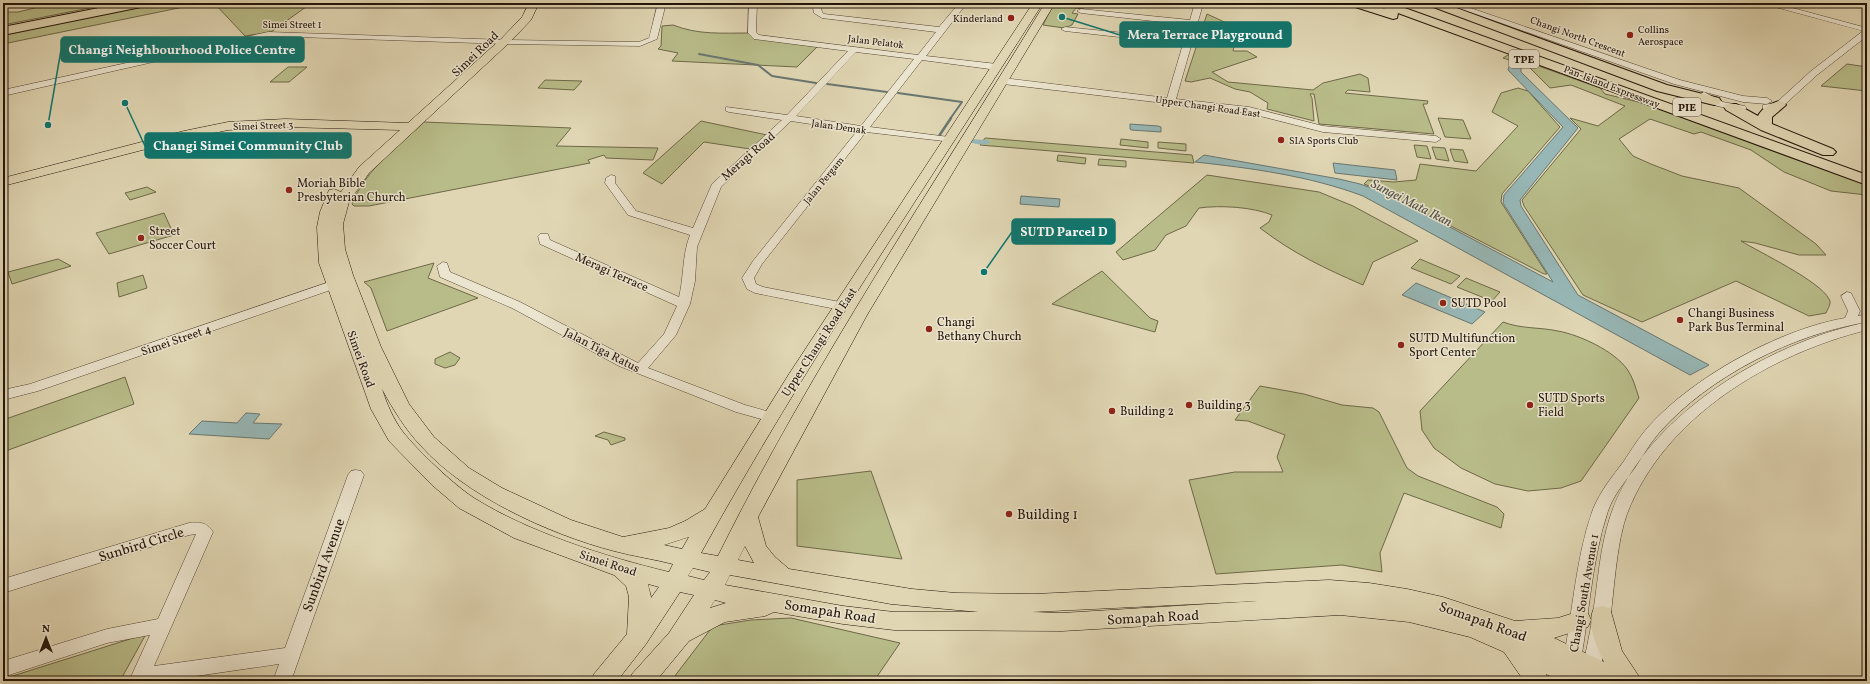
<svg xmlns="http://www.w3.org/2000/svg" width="1870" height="684" viewBox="0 0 1870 684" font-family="Vollkorn,serif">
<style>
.green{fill:#b8bc89;stroke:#6e6848}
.water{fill:#97b7b6;stroke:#697670}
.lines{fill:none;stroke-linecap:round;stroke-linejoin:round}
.stream-far1{stroke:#697670;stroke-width:2}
.stream{stroke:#697670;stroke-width:2.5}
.canal{fill:#97b7b6;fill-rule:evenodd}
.minor-casing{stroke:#534433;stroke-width:1}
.major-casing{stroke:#241408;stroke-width:1}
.highway-casing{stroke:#241408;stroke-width:2}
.minor{fill:#ebe4ce;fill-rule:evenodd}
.major{fill:#e0d6b3;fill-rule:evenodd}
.highway{fill:#e0d6b3;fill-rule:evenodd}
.poi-dot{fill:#8f2418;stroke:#ebe4ce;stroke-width:1.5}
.labels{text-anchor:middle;stroke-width:3;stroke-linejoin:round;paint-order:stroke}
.far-poi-label{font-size:10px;fill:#241408;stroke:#ebe4ce;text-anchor:start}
.far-street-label{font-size:10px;fill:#241408;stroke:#ebe4ce}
.shield{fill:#ebe4ce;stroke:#605243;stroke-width:1}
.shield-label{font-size:11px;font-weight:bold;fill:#241408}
.street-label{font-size:12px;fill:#241408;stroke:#ebe4ce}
.poi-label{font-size:12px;fill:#241408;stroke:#ebe4ce;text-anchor:start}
.water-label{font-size:13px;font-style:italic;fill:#4c4d45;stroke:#ebe4ce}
.near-poi-label{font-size:14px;fill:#241408;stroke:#ebe4ce;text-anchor:start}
.near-street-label{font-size:14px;fill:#241408;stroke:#ebe4ce}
.leader{fill:none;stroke:#0f766e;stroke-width:1.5}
.callout-dot{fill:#0f766e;stroke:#ebe4ce;stroke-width:1.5}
.callout{fill:#0f766e;stroke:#0f766e;stroke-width:1.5}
.callout-label{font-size:13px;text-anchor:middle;font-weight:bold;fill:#fff}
</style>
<rect width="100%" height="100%" fill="#e0d6b3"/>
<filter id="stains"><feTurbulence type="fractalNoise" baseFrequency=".005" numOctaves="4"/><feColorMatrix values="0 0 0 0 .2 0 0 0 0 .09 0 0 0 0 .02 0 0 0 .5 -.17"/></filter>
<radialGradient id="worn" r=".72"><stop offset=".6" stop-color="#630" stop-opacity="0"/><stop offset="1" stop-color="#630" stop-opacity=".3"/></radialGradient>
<!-- green -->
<path class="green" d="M55 3H115L3 25V12H18Z
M144 3H203L3 44V32Z
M214 3H309L310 4 271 32 245 36Z
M1054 3H1087L1083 9 1076 8 1072 13 1078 14 1072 25 1064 28 1043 25Z
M1207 14 1246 32 1236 38 1233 51H1247L1257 57 1212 72 1228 82 1313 90 1323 83 1360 74 1368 78 1370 92 1348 90 1345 93 1428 101 1427 104H1423L1434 134 1319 124 1314 94H1310L1312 98 1314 121 1267 109 1268 103 1250 92 1235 89 1210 78 1191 82 1185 81Z
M673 25C698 35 722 33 749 33L753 36 819 45 797 67 672 61 678 53 658 49 661 46 662 26Z
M1508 55 1600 88 1605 94 1647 104 1867 183V195L1831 191 1784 172 1751 150 1701 132 1694 134 1650 119 1619 139 1633 156 1651 164 1682 176 1739 188 1816 244 1826 255H1799L1755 243 1741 241C1759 252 1820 281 1829 299 1832 303 1828 308 1826 313L1809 316 1736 281 1642 322 1583 295 1524 206 1522 200 1581 129 1570 118 1598 126 1625 106 1571 85 1550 88 1528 66 1503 58Z
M1847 64 1867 67V91L1821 86Z
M288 67H307L289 82H270Z
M545 80 582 81 574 90 538 88Z
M1518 88 1528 91 1560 127 1502 194 1501 202 1547 274H1544L1389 194 1364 184 1368 180 1394 182 1416 180 1420 164 1476 171 1518 126 1492 112 1501 93Z
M1438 118 1463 120 1471 139 1445 137Z
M701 121 767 135 750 149 704 142 662 184 643 173Z
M424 122 571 128 556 146 658 148 653 160 606 158 604 155 588 160 590 163 369 206H354L352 204C365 170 398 146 424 122Z
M985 138 1192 155 1194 163 980 145Z
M1121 139 1148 142V148L1120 145Z
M1158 142 1186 144V151L1158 148Z
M1414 145 1427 146 1431 159 1417 157Z
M1432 147 1445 148 1449 161 1436 159Z
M1450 149 1463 150 1468 163 1454 161Z
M1058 155 1086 158 1085 164 1057 161Z
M1099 159 1126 161V167L1098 165Z
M1207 175 1319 192 1353 206 1418 241 1373 262 1363 285C1324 268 1294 254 1260 228L1269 222 1272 215C1253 207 1220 205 1199 208L1186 226 1166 235 1155 250 1123 260 1116 252Z
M147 187 156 192 130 200 125 193Z
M164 213 174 235 109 254 96 233Z
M58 259 71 266 12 284 8 272Z
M1420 259 1460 276 1451 284 1411 268Z
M434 263 428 278 478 298 387 331 371 288 364 282Z
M1102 271 1150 318 1158 321 1155 332 1052 304Z
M143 275 147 288 119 297 117 283Z
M1466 278 1500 292 1492 301 1457 287Z
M1503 322C1521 329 1539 327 1558 331 1580 335 1614 351 1627 369 1633 377 1636 389 1639 398L1581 481 1561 488 1528 491 1495 484 1461 468 1434 448 1422 430 1420 411Z
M450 352 460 358 455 365 445 368 435 364V359Z
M125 377 134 404 3 452V420Z
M1260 386 1304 394 1342 405 1373 408 1379 412 1407 468 1418 476 1497 507 1504 514 1501 528 1404 493 1380 553 1382 572 1342 565 1216 574 1189 480 1235 472H1283L1277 457 1285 435 1248 421 1235 420Z
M604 432 625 438V440L611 445 608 440 595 436Z
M871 471 902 559 797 546V480Z
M791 618 900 643 874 681H671L713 626 751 620Z
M146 634 120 681H3V679Z"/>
<!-- water -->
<path class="water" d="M1514 60 1525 63 1521 68V72L1578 128 1520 200 1521 206 1578 295 1709 365 1690 375 1363 196C1310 176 1251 168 1195 162L1204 155 1339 179 1360 184 1388 194 1553 282 1503 203 1504 195 1563 127 1508 70 1510 63Z
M1130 124 1158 126 1161 127V132L1131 130 1130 129Z
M1333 163 1395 170 1397 180 1335 173Z
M1021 196 1060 199 1059 207 1020 204Z
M1416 283 1485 312 1472 324 1402 295Z
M246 413 260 414 253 423 282 424 269 439 189 434 202 421 237 423Z"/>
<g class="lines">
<!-- stream-far1 -->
<path class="stream-far1" d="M699 54 758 65 772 76 816 83
M827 84 887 92
M898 93 962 102 950 119"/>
<!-- stream -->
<path class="stream" d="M939 136 951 118"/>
<!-- canal -->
<path class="canal" d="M970 139 987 140 991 142C986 146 974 145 969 141Z"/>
<!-- minor casing -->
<g class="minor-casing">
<path id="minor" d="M658 3H666L657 39 640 46 507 44 268 36 3 96V90L268 32 507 40 639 42 649 38Z
M749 3H757L756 32 759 35 918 55 936 32 822 18 814 13 812 3H820L822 12 824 14 939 27 956 7 941 3H967L926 56 997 64 1001 67 997 70 922 60 870 127 949 137 952 138 954 140 952 142 866 132 762 264 754 278 756 284 763 287 845 303 847 306 845 309 841 310 755 293 747 289 742 278 753 261 857 131 791 121 721 187 697 247 695 281 690 304 676 335 648 368 745 405 777 414 779 417 777 420 772 422 736 412 619 366 512 308 440 277 437 266 443 262 447 263 450 272 520 302 638 363 664 334 677 306 540 244 538 236 540 234H548L550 240 679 297C684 277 682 255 690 235L628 215 605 183 606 178 611 175 615 176V183L636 211 693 228 712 184 782 120 729 112 726 111V107L787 115 848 51 754 39 748 33ZM856 52 914 59 861 126 796 116Z
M1182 3 1203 4 1176 99 1249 107 1323 126 1436 136 1441 139 1436 142 1323 132 1248 113 1003 84 999 81 1003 78 1167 98 1183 44 1065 31 1061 29 1065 27 1184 39 1189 25 1081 13 1077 11 1081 9 1190 20 1194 6Z
M1445 3H1456L1680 80 1743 96 1767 98 1772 101 1767 104 1743 102 1674 84Z
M1761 3H1774L1867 28V36L1817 75 1782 107 1763 109V105L1776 103 1811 71 1863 31Z
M1704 92 1723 102 1745 106 1747 108 1742 111 1717 106 1701 97 1699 95Z
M344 277 348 278 350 281 348 284 38 391 3 400V390L30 384Z
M1847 292 1851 293 1860 311 1858 316 1867 314V322C1794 334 1709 376 1659 433 1650 443 1643 456 1635 468 1625 482 1614 494 1608 511 1590 565 1589 625 1577 681H1559C1572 626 1574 561 1593 509 1601 490 1612 477 1624 461 1632 449 1639 437 1649 426 1693 377 1780 329 1845 318L1848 311 1841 296Z
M1863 323 1867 324V330C1770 354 1664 417 1627 514 1618 539 1615 577 1612 604 1609 630 1603 655 1598 681H1580C1584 658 1590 636 1593 613 1598 581 1600 547 1610 517 1642 418 1766 344 1863 323Z
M356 470 361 471 364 475 291 681H273L279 664 162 681H129L150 635 107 643 3 677V661L107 629 158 619 196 534 189 535 3 593V579L189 523C199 522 207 522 213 532L154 666 285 648 348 475 351 471Z"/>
</g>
<!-- major casing -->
<g class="major-casing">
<path id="major" d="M529 3H539L531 20 510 42 369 173 349 202 343 224 345 249 353 275 381 347 409 404 434 437 469 468 502 488 571 520 623 537 669 528 685 521 705 509 789 374 1033 3H1043C927 185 805 364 701 553L718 556C813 364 934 186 1045 3H1055L867 315 758 517 766 546 775 557 789 569 912 589 956 593 1035 594 1329 580 1369 583 1407 589 1443 597 1515 621 1558 618 1580 611 1588 613 1591 620 1588 627 1554 638 1604 662C1597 648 1586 623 1594 608L1602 606 1610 608 1622 651 1642 681H1560L1546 674 1549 681H1524L1504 652 1470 637 1409 622 1340 615 1062 631 894 630 843 624 774 612 765 616 725 622 689 641 656 681H629L632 674 669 633 694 595 680 592 646 644 617 681H591L594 674 627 634 629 597 626 586 614 575 514 538 459 508 432 485 389 441 371 409 319 263 317 227 320 212 329 190 334 189 341 192 359 167 400 130 285 127 228 130 185 139 3 186V178L184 131 228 122 285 119 408 123 502 38 522 17ZM382 389C393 409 405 429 421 446 466 496 549 534 614 551 633 556 653 559 673 564L669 572C606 557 528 532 474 498 454 485 418 451 403 432 393 419 387 404 382 389ZM689 537 682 549 664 545ZM745 546 754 563 738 560ZM693 568 710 572 704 580 688 576ZM730 575 891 604 979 612H894L843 606 725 585ZM648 584 659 587 651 598V597ZM715 600 726 603 710 608ZM1258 601 1062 613 1032 612Z"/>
</g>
<!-- highway casing -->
<g class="highway-casing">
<path id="highway" d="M124 3H147L141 7 3 35V27Z
M1347 3H1365L1386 9 1376 5 1374 3H1391L1867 175V185L1398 13 1397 18 1393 19 1349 5Z
M1426 3H1443L1667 85 1719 98 1721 101 1719 104 1714 105 1657 91 1428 5Z
M1779 101 1784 102 1786 105 1772 117V124L1833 149 1836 152 1833 155H1823L1761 130 1726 110 1724 107 1726 104H1736L1758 116C1761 109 1771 103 1779 101Z"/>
</g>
<!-- minor -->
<use href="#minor" class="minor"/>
<!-- major -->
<use href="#major" class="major"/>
<!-- highway -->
<use href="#highway" class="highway"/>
</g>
<!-- markers -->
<g class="poi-dot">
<circle cx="1011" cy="18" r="4"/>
<circle cx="1630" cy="35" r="4"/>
<circle cx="1281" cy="140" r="4"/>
<circle cx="289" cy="190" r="4"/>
<circle cx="141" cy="238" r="4"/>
<circle cx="1443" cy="303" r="4"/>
<circle cx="1680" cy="320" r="4"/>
<circle cx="929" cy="329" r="4"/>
<circle cx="1401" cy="345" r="4"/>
<circle cx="1189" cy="405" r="4"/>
<circle cx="1530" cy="405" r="4"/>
<circle cx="1112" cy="411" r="4"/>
<circle cx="1009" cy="514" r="4"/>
</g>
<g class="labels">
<!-- far-poi labels -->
<g class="far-poi-label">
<text x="1003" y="22" text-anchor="end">Kinderland</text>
<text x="1638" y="33">Collins<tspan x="1638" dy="12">Aerospace</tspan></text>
<text x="1289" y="144">SIA Sports Club</text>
</g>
<!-- far-street labels -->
<g class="far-street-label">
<text x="292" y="28">Simei Street 1</text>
<text transform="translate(1578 36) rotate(20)" y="4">Changi North Crescent</text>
<text transform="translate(876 41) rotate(7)" y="4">Jalan Pelatok</text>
<text transform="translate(1612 86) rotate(21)" y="4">Pan-Island Expressway</text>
<text transform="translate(1208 106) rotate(8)" y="4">Upper Changi Road East</text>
<text transform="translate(263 125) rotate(-2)" y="4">Simei Street 3</text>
<text transform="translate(839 126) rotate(8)" y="4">Jalan Demak</text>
<text transform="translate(823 180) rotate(-51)" y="4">Jalan Pergam</text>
</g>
<!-- shield labels -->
<g class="shield">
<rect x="1509" y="50" width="30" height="18" rx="3"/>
<rect x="1673" y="98" width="28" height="18" rx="3"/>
</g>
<g class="shield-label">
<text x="1524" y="63">TPE</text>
<text x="1687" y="111">PIE</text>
</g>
<!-- street labels -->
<g class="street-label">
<text transform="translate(475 54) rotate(-44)" y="4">Simei Road</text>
<text transform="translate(748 156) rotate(-41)" y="4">Meragi Road</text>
<text transform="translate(612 272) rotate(24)" y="4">Meragi Terrace</text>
<text transform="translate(176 340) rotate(-19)" y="4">Simei Street 4</text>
<text transform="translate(819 342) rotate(-57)" y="4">Upper Changi Road East</text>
<text transform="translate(602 350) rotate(27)" y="4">Jalan Tiga Ratus</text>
<text transform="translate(361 359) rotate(70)" y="4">Simei Road</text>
<text transform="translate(608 563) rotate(18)" y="4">Simei Road</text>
<text transform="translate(1584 593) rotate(-80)" y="4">Changi South Avenue 1</text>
</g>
<!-- poi labels -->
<g class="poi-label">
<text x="297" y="187">Moriah Bible<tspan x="297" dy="14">Presbyterian Church</tspan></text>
<text x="149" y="235">Street<tspan x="149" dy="14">Soccer Court</tspan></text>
<text x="1451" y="307">SUTD Pool</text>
<text x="1688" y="317">Changi Business<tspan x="1688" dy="14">Park Bus Terminal</tspan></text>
<text x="937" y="326">Changi<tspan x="937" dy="14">Bethany Church</tspan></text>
<text x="1409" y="342">SUTD Multifunction<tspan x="1409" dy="14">Sport Center</tspan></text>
<text x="1538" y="402">SUTD Sports<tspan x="1538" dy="14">Field</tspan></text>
<text x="1197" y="409">Building 3</text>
<text x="1120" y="415">Building 2</text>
</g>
<!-- water labels -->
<g class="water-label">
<text transform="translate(1412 202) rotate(27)" y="5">Sungei Mata Ikan</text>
</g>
<!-- near-poi labels -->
<g class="near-poi-label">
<text x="1017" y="519">Building 1</text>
</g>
<!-- near-street labels -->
<g class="near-street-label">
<text transform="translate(141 544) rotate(-17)" y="5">Sunbird Circle</text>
<text transform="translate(323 565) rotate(-70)" y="5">Sunbird Avenue</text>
<text transform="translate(830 611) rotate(9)" y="5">Somapah Road</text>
<text transform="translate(1153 617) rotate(-3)" y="5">Somapah Road</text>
<text transform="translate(1483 621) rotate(20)" y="5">Somapah Road</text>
</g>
</g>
<!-- callouts -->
<path class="leader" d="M1062 17L1120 35M48 125L61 50M125 103L145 146M984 272L1012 232"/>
<g class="callout-dot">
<circle cx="1062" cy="17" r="4"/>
<circle cx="48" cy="125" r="4"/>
<circle cx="125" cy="103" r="4"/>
<circle cx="984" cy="272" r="4"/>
</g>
<g class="callout">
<rect x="1120" y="22" width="171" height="25" rx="4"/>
<rect x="61" y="37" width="243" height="25" rx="4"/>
<rect x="145" y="133" width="206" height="25" rx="4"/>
<rect x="1012" y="219" width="103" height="25" rx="4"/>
</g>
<g class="callout-label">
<text x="1205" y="39">Mera Terrace Playground</text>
<text x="182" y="54">Changi Neighbourhood Police Centre</text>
<text x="248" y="150">Changi Simei Community Club</text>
<text x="1064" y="236">SUTD Parcel D</text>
</g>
<!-- margin -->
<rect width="1870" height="684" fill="none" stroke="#e0d6b3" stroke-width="16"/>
<rect x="4" y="4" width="1862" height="676" fill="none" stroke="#241408" stroke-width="2"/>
<rect x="8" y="8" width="1854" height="668" fill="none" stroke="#241408"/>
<!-- north arrow -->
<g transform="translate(46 638)" stroke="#ebe4ce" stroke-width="3" paint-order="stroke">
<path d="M0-3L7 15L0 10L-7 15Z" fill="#241408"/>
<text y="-6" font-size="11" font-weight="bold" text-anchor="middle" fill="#241408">N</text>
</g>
<rect width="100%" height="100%" filter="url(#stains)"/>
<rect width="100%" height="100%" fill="url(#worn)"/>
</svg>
